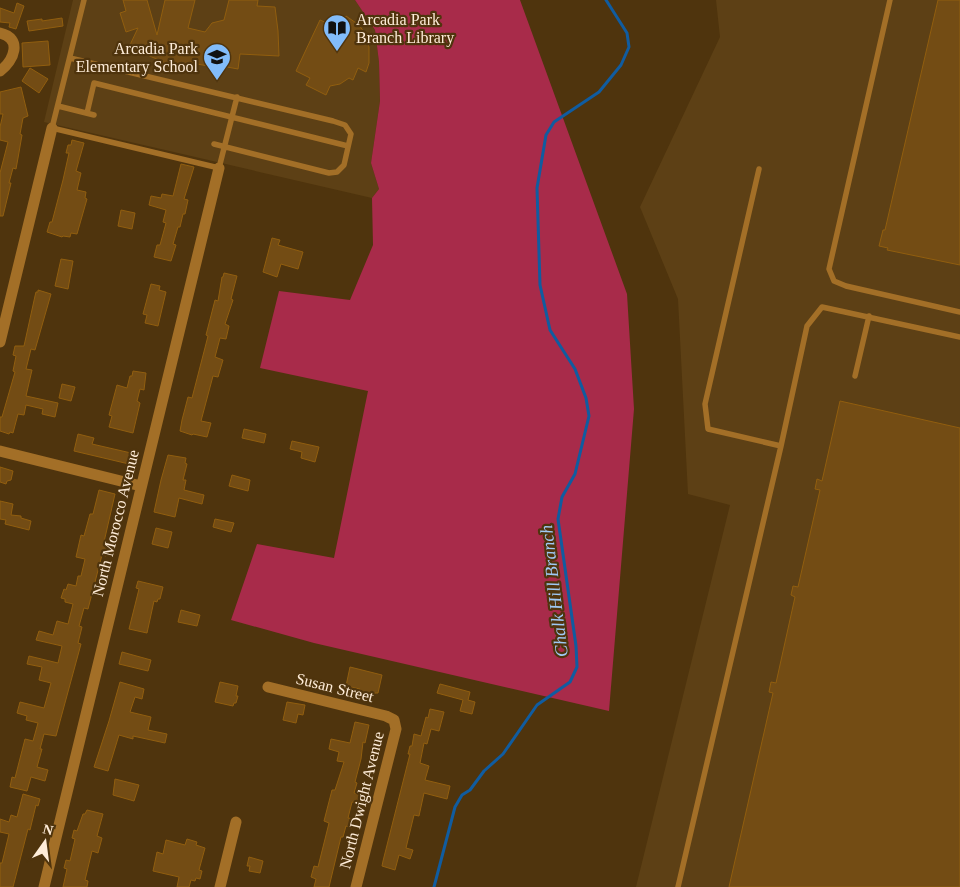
<svg xmlns="http://www.w3.org/2000/svg" width="960" height="887" viewBox="0 0 960 887" font-family="Georgia,serif">
<style>
.built{fill:#5d4015}
.forest{fill:#a82b4a}
.lines{fill:none;stroke-linecap:round;stroke-linejoin:round}
.stream{stroke:#105ca0;stroke-width:3}
.building{fill:#734c14;stroke:#915e0f}
.lane{stroke:#a36f27;stroke-width:5.5}
.street{stroke:#a36f27;stroke-width:11}
.labels{text-anchor:middle;stroke-width:4.5;stroke-linejoin:round;paint-order:stroke}
.poi-label{font-size:16px;fill:#feecd8;stroke:#4f340d;text-anchor:start}
.street-label{font-size:16px;fill:#feecd8;stroke:#4f340d}
.water-label{font-size:18px;font-style:italic;fill:#a0c9f5;stroke:#4f340d}
</style>
<rect width="100%" height="100%" fill="#4f340d"/>
<!-- built -->
<path class="built" d="M73 0H355L375 30 379 62 380 101 371 163 379 189 372 198 44 122Z
M716 0H960V887H636L730 505 688 494 678 299 640 207 720 37Z"/>
<!-- forest -->
<path class="forest" d="M355 0H520L627 294 634 409 609 711 314 643 231 620 257 544 334 558 368 391 260 368 279 291 350 300 373 245 372 198 379 189 371 163 380 101 379 62 375 30Z"/>
<g class="lines">
<!-- stream -->
<path class="stream" d="M434 887 455 807 462 795 470 790 484 771 503 754 537 705 570 682 577 667 576 646 558 519 562 497 575 474 589 416 586 398 575 369 550 330 540 285 537 188 546 135 554 122 599 92 621 65 629 47 627 33 606 0"/>
</g>
<!-- building -->
<path class="building" d="M123 0H147L157 35 165 0H195L188 28 205 32 212 23 224 20 229 0H258L257 6 275 7 278 31 279 56 240 54 238 69 227 67 226 69 191 63 190 67 169 61 168 64 129 47 138 28 126 32 120 13 126 11Z
M938 0H960V265L887 250 888 248 879 246 883 230H885Z
M17 3 24 6 16 29 9 27 10 23 0 22V8L14 13Z
M346 16 359 25 364 32 369 47V63L366 72 358 68 353 80 349 78 340 84 330 86 326 95 306 85 310 78 296 71 320 20 332 25 337 22 343 21Z
M62 18 63 26 29 31 27 21 42 19V21Z
M48 41 50 65 23 67 22 43Z
M30 68 48 79 39 93 22 81Z
M21 87 28 116 23 118 20 134 22 135 18 158 16 169 13 168 9 183H11L3 216H0V173L8 142 0 140V127L3 114H0V92Z
M72 140 84 143 76 171 81 173 77 190 86 192 85 198 87 199 77 234 71 233 70 237 63 236 62 237 47 232 50 222H52L63 180 69 153H66L68 145H71Z
M181 164 194 167 184 199 188 200 185 214H183L180 227H178L173 244 176 245 171 261 154 257 157 245H160L166 223 163 222 166 210 149 205 151 196 161 198 162 194 173 196Z
M121 210 135 213 132 229 118 226Z
M272 238 280 240 278 245 303 252 298 269 281 264 277 277 263 272Z
M61 259 73 261 68 289 55 286Z
M224 273 237 276 231 299 233 300 225 324 229 326 226 339 220 338 215 357 223 360 218 377 213 376 201 421 211 423 207 437 193 434 192 435 180 431 182 420 188 397 192 398 208 336 206 335 215 300 218 301 222 277H223Z
M151 284 160 286 159 290 166 292 158 326 145 323 147 315 143 314Z
M38 290 51 294 35 350 31 349 26 369 32 370 26 396 58 403 55 417 42 414 43 409 26 405 24 415 18 414 13 433 10 432 9 434 0 431V417H2L15 372 13 371 16 356 13 355 15 346H24L35 296 36 292H38Z
M133 371 146 373 144 390 140 389 137 401 140 403 133 433 109 427 112 416 109 415 117 385 127 388 130 376H132Z
M62 384 75 387 71 401 59 398Z
M840 401 960 428V887H729L773 693 769 692 771 682 776 683 795 597 791 595 793 586 798 587 820 490 815 489 817 479 822 481Z
M244 429 266 434 264 443 242 438Z
M78 434 94 438 92 444 131 453 129 464 74 451Z
M292 441 319 447 315 462 301 458 302 452 290 449Z
M168 455 186 458 185 463 187 464 183 480H186L184 490 204 495 202 504 179 498 175 517 154 512 161 480Z
M0 467 13 471 11 480 7 481 6 484 0 482Z
M232 475 250 480 248 491 229 486Z
M99 490 115 494 104 542 109 543 106 556 102 555 88 609 84 608 79 626 82 627 78 643 81 644 56 736 44 734 40 749H42L37 767 48 770 45 781 31 777 27 791 10 787 12 777 15 778 25 739 33 741 38 723 26 720 27 716 17 713 20 702 44 708 51 683 39 680 42 667 27 664 29 656 58 663 62 646 36 640 39 631 53 635 57 621 68 624 73 604 65 602V599L61 598 64 589 66 590 68 584 76 586 78 576H81L85 559 76 557 81 535 84 536 90 514H93Z
M0 501 13 504 11 515 21 516V518L31 521 29 530 5 524 6 520 0 519Z
M215 519 234 523 231 532 213 527Z
M156 528 172 532 168 548 152 544Z
M138 581 163 587 160 599H158L157 602 154 601 147 633 129 629 139 589 136 588Z
M181 610 200 615 197 626 178 622Z
M122 652 151 660 148 671 119 664Z
M350 667 382 675 378 693H375L374 695 359 692 360 689 346 686Z
M120 682 144 689 142 699 135 697 130 712 151 717 148 730 167 734 165 743 133 736V739L119 735 108 771 94 767 109 721Z
M220 682 238 686 236 696H238L236 703H234L233 706 215 702Z
M440 684 470 692 468 700 475 702 472 714 460 711 463 700 437 693Z
M287 702 305 705 303 715 298 714 296 723 283 720Z
M430 709 444 712 439 731 431 729 427 744 424 743 420 763 429 766 425 780 450 786 447 799 424 793 419 816 414 815 406 848 413 850 410 859 399 855 395 870 382 866 383 861 410 754H408L410 746H412L414 734 421 736 426 717 428 718Z
M355 722 369 725 365 743 363 742 361 759 355 782 357 783 354 793 360 795 358 803 352 802 348 818 354 819 352 828 346 826 343 837H341L329 887H314L316 879 311 877 314 866 318 867 329 823 324 821 332 790H335L344 762 337 761 339 752 329 749 331 739 350 743Z
M115 779 139 785 134 801 113 795Z
M23 794 40 799 38 806 36 805 30 830 28 829 13 887H0V863H2L9 834 0 832V819L9 822 11 815 17 817Z
M87 810 103 814 97 836 102 838 98 853 92 851 85 880 88 881 87 887H63L67 869 64 868 66 860 70 861 75 839 72 838 74 830 77 831 83 814H85Z
M187 839 197 842 196 845 205 848 199 870 202 871 200 879 196 878 195 881 191 880 189 887H177L179 877 153 871 157 852 163 854 166 840 185 845Z
M249 857 263 861 260 873 249 871 250 866H247Z"/>
<g class="lines">
<!-- lane -->
<path class="lane" d="M84 0 52 128 219 168 237 97
M890 0 829 269 834 281 846 286 960 312
M70 58 333 121 345 125 351 134 344 165 337 172 329 173 214 144
M58 106 94 115
M87 113 94 83 348 146
M759 169 705 404 708 429 781 446
M855 376 869 316
M678 887 781 446 807 326 822 307 960 337"/>
<!-- street -->
<path class="street" d="M0 33C23 38 14 61 0 71
M0 342 52 128
M0 451 141 486
M268 687 386 716 394 720 396 729 356 887
M44 887 219 168
M220 887 236 822"/>
</g>
<!-- icons -->
<defs>
<g id="library-pin" transform="scale(1.4375)"><path d="M0 17L-7.5 6A9.5 9.5 0 1 1 7.5 6Z" fill="#82bcfa" stroke="#4f340d"/><path d="M-6-4Q-3-5.5-.7-3.5V5Q-3 3-6 4ZM6-4Q3-5.5 .7-3.5V5Q3 3 6 4Z" fill="#111"/></g>
<g id="school-pin" transform="scale(1.4375)"><path d="M0 17L-7.5 6A9.5 9.5 0 1 1 7.5 6Z" fill="#82bcfa" stroke="#4f340d"/><path d="M0-5L7-2L0 1L-7-2ZM-4 1L0 2.5L4 1V4Q0 6-4 4Z" fill="#111"/></g>
</defs>
<g fill-rule="evenodd">
<use href="#library-pin" x="337" y="28"/>
<use href="#school-pin" x="217" y="57"/>
</g>
<g class="labels">
<!-- poi labels -->
<g class="poi-label">
<text x="356" y="25">Arcadia Park<tspan x="356" dy="18">Branch Library</tspan></text>
<text x="198" y="54" text-anchor="end">Arcadia Park<tspan x="198" dy="18">Elementary School</tspan></text>
</g>
<!-- street labels -->
<g class="street-label">
<text transform="translate(115 523) rotate(-76)" y="6">North Morocco Avenue</text>
<text transform="translate(335 687) rotate(14)" y="6">Susan Street</text>
<text transform="translate(361 800) rotate(-76)" y="6">North Dwight Avenue</text>
</g>
<!-- water labels -->
<g class="water-label">
<text transform="translate(554 591) rotate(-97)" y="6">Chalk Hill Branch</text>
</g>
</g>
<!-- north arrow -->
<g transform="translate(45 842) rotate(14)" stroke="#4f340d" stroke-width="4" paint-order="stroke">
<path d="M0-4L9 19L0 12L-9 19Z" fill="#feecd8"/>
<text y="-8" font-size="14" font-weight="bold" text-anchor="middle" fill="#feecd8">N</text>
</g>
</svg>
